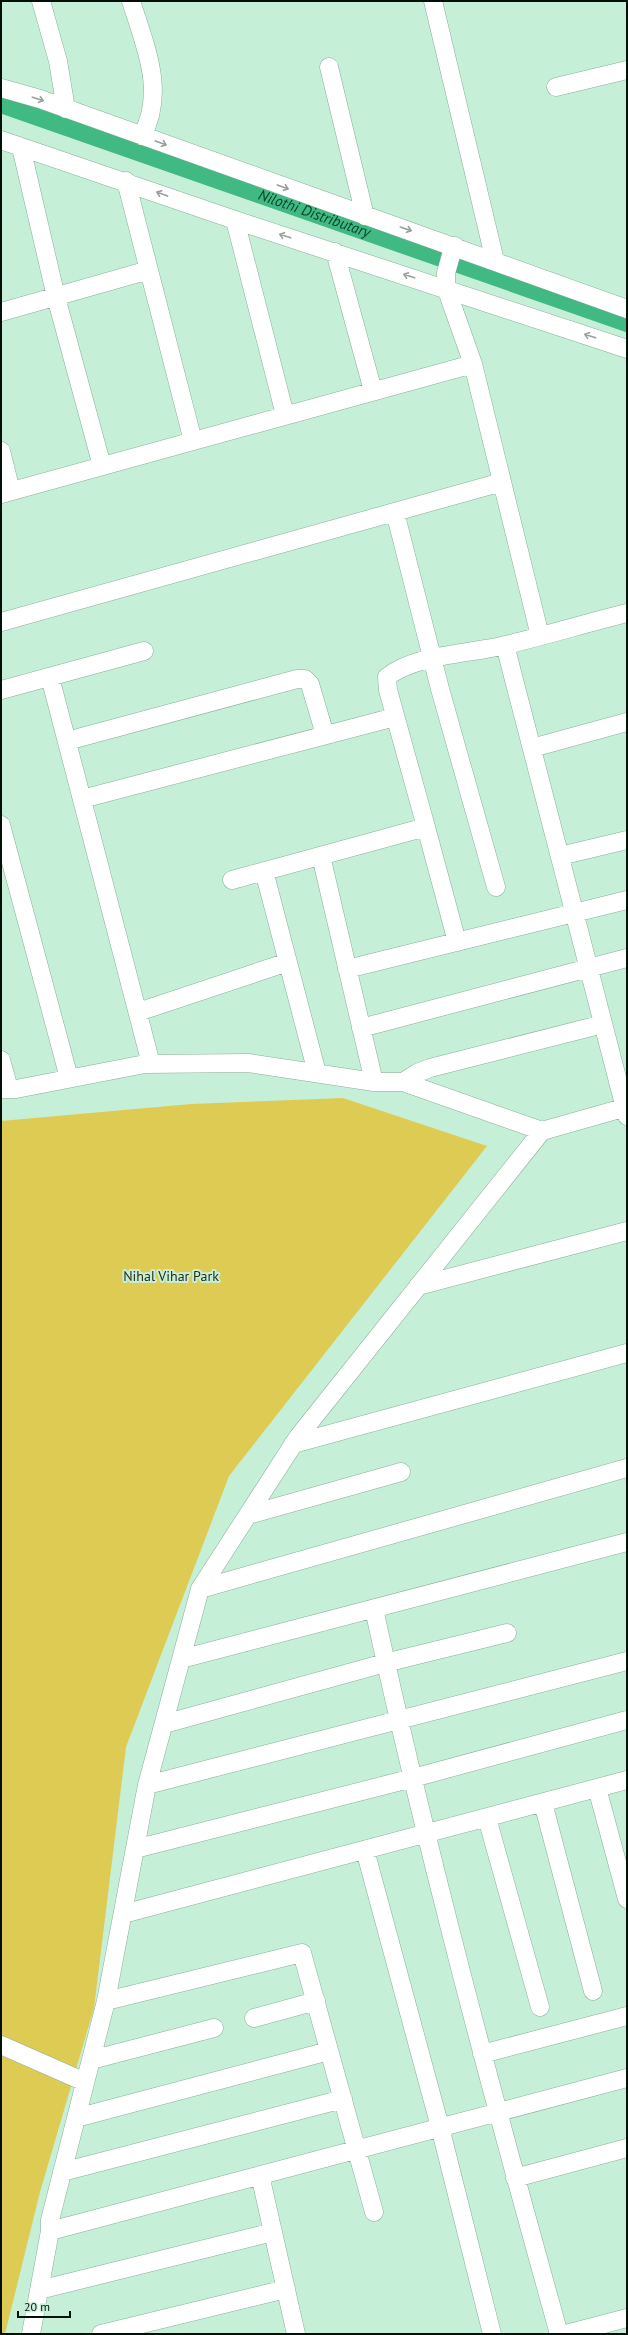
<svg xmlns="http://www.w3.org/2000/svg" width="628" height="2335" viewBox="0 0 628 2335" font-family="'PT Sans',sans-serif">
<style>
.green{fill:#decb54}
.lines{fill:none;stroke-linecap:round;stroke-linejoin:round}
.canal{stroke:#41b983;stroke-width:18}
.minor-casing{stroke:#88af99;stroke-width:19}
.minor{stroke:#fff;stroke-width:18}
.oneway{stroke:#9a9f9c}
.labels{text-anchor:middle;stroke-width:4;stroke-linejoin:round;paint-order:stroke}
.park-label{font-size:14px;fill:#2e2a12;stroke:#c6efd8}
.water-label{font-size:15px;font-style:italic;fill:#00452b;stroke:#c6efd8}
</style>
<rect width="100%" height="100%" fill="#c6efd8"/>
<!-- green -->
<path class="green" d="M343 1098 487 1146 229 1476 126 1747 94 2008 40 2192 5 2334H1V1121L191 1104Z"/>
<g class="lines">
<!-- canal -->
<path class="canal" id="s1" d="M1 104 627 323"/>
<!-- minor casing -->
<g class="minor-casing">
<path id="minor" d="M41 1 58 61 66 109
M131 1C145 46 166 91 142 136
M433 1 495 261
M329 67 365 216
M556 87 627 70
M1 88 40 99C235 170 432 238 627 309
M1 140 235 220 627 349
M21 147 56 297 102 466
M126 181 193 441
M235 220 285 415
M455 246 451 255 446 273V288L473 364 540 636
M335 252 373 391
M1 312 149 270
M1 451 11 491
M1 494 473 364
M395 512 440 689 496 887
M1 622 502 482
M505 645 627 1116
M50 677 151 1064
M1 690 144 651
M67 741 297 679H305L310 684 325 735
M532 748 627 722
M82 799 395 717
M1 825 69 1078
M426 827 457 942
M321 856 374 1082
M560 856 627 840
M264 871 317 1073
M232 880 426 827 388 690 387 677C416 654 470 654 506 645 547 635 587 623 627 613
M347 969 627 900
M138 1012 288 962
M361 1028 627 958
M1 1060 9 1089
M403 1082 417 1073 430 1068 603 1024
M1 1089H16L145 1064 248 1063 374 1082H403L542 1131
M418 1286 627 1231
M293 1444 627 1353
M248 1515 401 1472
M200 1589 627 1468
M374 1609C427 1852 492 2094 559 2334
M181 1659 627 1542
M164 1724 385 1663 507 1633
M147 1785 627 1661
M597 1788 627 1899
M543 1803 593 1991
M487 1818 540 2007
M135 1849 413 1778 627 1720
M365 1850 440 2127 492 2334
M123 1914 627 1780
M106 2001 302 1953 374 2212
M254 2018 316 2001
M1 2045 85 2082
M482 2054 627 2016
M91 2060 214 2028
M76 2118 329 2051
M62 2172 343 2099
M260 2175 296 2334
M515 2178 627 2148
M50 2231 627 2078
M39 2290 273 2232
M31 2334 50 2231V2220L106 2001 147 1785 200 1589 298 1437 542 1131 627 1107
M101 2334 286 2289
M566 2334 627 2318"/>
</g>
<!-- minor -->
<use href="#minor" class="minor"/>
</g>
<!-- one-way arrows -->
<defs><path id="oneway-shaft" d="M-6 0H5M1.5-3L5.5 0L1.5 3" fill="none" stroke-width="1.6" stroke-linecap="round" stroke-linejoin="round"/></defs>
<g class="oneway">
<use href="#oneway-shaft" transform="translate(38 99) rotate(18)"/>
<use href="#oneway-shaft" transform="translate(161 143) rotate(20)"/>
<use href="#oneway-shaft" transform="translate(283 187) rotate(20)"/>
<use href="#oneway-shaft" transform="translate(162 194) rotate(-160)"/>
<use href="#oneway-shaft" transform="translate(406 229) rotate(19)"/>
<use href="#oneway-shaft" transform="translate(285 236) rotate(-162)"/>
<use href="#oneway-shaft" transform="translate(409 276) rotate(-162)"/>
<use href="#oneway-shaft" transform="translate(590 336) rotate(-162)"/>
</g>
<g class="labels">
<!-- park labels -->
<g class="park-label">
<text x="171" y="1281">Nihal Vihar Park</text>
</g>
<!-- water labels -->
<g class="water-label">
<text dy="5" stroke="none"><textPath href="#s1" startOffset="332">Nilothi Distributary</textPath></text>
</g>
</g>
<!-- border -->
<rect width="628" height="2335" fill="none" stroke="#031008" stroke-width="4"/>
<!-- scale -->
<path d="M18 2311v6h52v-6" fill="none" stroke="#031008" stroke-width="2"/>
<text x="24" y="2311" font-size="12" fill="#031008" stroke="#c6efd8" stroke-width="3" paint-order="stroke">20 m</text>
</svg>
